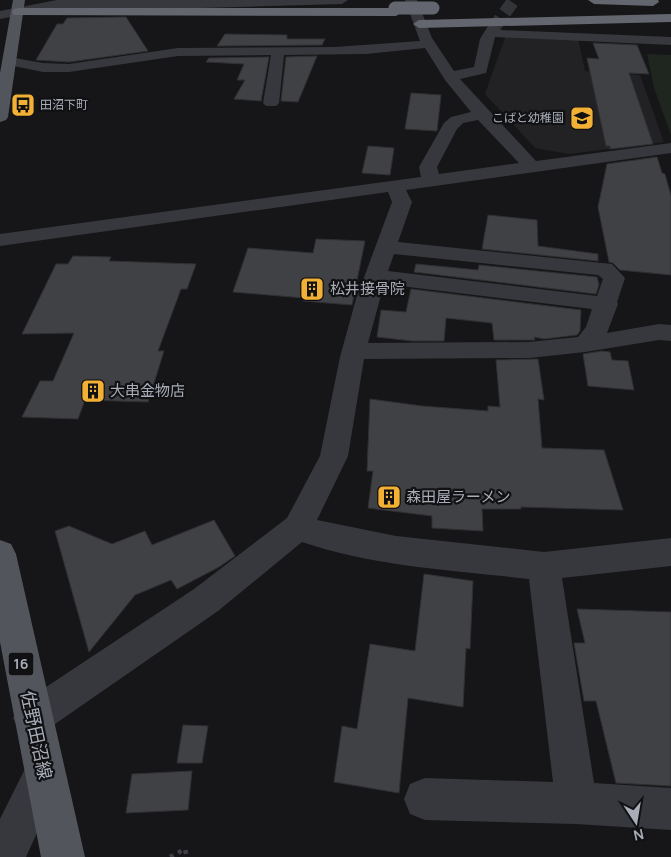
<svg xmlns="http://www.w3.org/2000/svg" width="671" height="857" viewBox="0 0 671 857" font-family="Manrope,'Noto Sans JP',sans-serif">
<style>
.built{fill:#222225}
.green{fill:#1e261f}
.building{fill:#404145;stroke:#303034}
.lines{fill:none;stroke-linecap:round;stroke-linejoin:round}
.minor-tunnel{stroke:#333438;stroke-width:13;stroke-dasharray:13 7;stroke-linecap:butt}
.path{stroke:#3d3f44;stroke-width:4.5;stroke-dasharray:4 5;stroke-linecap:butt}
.minor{fill:#37383d;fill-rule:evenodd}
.major{fill:#53555c;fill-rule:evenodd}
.highway{fill:#63666e;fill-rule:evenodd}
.highway-bridge{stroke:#63666e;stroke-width:13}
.labels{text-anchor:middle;stroke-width:4.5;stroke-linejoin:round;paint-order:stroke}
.far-poi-label{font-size:12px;fill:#a8adb8;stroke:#111113;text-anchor:start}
.shield{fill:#111113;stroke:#7b7e86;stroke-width:1}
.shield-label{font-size:14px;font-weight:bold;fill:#a8adb8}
.poi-label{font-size:15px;fill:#a8adb8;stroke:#111113;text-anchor:start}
.near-street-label{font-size:18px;fill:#a8adb8;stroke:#111113}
</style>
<rect width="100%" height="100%" fill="#161618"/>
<!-- built -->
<path class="built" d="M506 35 578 39 585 71 640 75 664 142 569 154 535 148 485 94Z"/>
<!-- green -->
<path class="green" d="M647 54 671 55V135L654 88Z"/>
<!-- building -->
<path class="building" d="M126 17 148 51 69 62 36 60 57 24H63L67 18Z
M225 34 287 35V39H325L322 45 217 46Z
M593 43 637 45 649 74 629 73 653 144 610 149V146H606L587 58 599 59Z
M317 56 298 102 281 101 286 57Z
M269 57 261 101 234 99 245 80H237L244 64 206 62 209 58Z
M411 93 441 95 437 131 405 129Z
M368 146 394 148 390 175 362 173Z
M657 157 662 173 665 174 671 196V275L620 270 613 263 609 262 598 207 607 164Z
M488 215 537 220 538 246 598 254V261L482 249Z
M316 239 365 241 352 305 303 301 304 298 233 292 248 248 313 253Z
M73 256 111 257 109 261 196 264 187 289H181L158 351H164L148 402 85 400 78 419 22 417 40 381H53L74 333 22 334 56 264H68Z
M416 264 478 270 479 265 597 277 599 285 596 294 414 272Z
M411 289 581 310 580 331 577 335 544 339 534 337 535 340H494L492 323 446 318 444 341H412L377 337 381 310 406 312Z
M602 351 610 352 612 360 628 361 634 390 588 386 583 354Z
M538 359 544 400 538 399 542 448 604 450 623 510 521 507V509H482L483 531 432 528V516L368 508 373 471H367L370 399 422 406 488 411V406L500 407 496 360Z
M214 520 235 556 219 567 177 589 171 580 135 595 89 652 55 531 69 526 112 544 145 531 152 545Z
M424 574 473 581 470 649 466 648 463 707 408 698 399 793 334 782 342 726 357 729 370 644 415 651Z
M577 609 671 612V786L616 783 596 701H584L574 643H585Z
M183 725 208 726 202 763H177Z
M192 771 188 810 126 813 132 774Z"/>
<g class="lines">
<!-- minor-tunnel -->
<path class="minor-tunnel" d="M493 29 514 0"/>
<!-- path -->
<path class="path" d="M170 857 185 849 187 857"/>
<!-- minor -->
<path class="minor" d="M57 0H348L342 4 201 8H57L0 19V11Z
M405 0H417L432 38 454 71 474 67 480 39 488 26H498L499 30 671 37V45L495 37 486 73 460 79 536 161 671 143V153L406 190 412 202 398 242 612 264 625 278 617 302 618 304 607 333 659 324 671 325V341L659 340 585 352 529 358 364 359 348 456 317 520 396 536 544 552 671 538V566L562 578 594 783 671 788V830L576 824 425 820 410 814 404 799 410 784 425 778 553 782 529 579C453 570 375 567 302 542L218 611 45 731 32 737 19 731 13 718 19 705 194 589 287 518 320 456 340 357 356 299 392 202 388 192 0 246V234L421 177 419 167 444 123 451 117 471 112 445 80 425 48 366 54 284 55 279 103 276 106H266L263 103 271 55 178 56 69 72H43L4 64 2 61 9 57 43 63 69 64 178 48 335 47 420 41ZM478 120 519 163 439 174 437 167 457 129 463 123ZM394 254 598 275 603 279 597 296 388 271ZM384 284 592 309 586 327 578 337 529 342 368 343Z
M44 753 58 759 64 773 26 857H0V819L30 759Z"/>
<!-- major -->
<path class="major" d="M13 0H25L8 117 6 120 0 122V73Z
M0 540 11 544 16 554 85 857H41L0 642Z"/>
<!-- highway -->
<path class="highway" d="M588 0H658L659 2 653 6 594 4Z
M18 8H396L402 12 396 16 14 15 12 12 14 9Z
M671 14V22L419 28 413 24 419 20Z"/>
<!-- highway-bridge -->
<path class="highway-bridge" d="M395 8H433"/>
</g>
<!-- icons -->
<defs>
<g id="bus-square" transform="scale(1.25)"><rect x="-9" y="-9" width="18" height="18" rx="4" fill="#f2b134" stroke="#111113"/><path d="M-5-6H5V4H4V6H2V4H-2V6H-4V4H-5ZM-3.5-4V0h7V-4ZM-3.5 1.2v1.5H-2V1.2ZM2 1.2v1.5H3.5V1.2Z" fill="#111"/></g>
<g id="school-square" transform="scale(1.25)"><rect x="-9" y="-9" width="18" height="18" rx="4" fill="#f2b134" stroke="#111113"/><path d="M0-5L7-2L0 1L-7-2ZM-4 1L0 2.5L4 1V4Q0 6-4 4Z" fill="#111"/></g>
<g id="building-square" transform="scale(1.25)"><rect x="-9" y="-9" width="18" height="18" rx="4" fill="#f2b134" stroke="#111113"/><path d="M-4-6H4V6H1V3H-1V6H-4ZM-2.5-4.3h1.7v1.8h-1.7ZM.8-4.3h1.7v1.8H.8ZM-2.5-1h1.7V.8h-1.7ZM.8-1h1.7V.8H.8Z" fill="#111"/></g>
</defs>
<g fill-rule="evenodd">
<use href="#bus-square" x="23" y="105"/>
<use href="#school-square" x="582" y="118"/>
<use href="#building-square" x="312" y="289"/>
<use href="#building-square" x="93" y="391"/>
<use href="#building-square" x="389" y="497"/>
</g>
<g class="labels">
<!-- far-poi labels -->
<g class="far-poi-label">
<text x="40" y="109">田沼下町</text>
<text x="564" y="122" text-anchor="end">こばと幼稚園</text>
</g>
<!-- shield labels -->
<rect class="shield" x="8.5" y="652.5" width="25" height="23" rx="4"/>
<g class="shield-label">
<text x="21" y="669">16</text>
</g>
<!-- poi labels -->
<g class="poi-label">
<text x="330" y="294">松井接骨院</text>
<text x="110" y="396">大串金物店</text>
<text x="406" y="502">森田屋ラーメン</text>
</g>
<!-- near-street labels -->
<g class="near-street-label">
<text transform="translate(36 735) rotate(78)" y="6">佐野田沼線</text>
</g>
</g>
<!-- north arrow -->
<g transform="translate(636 822) rotate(168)" stroke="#111113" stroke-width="4" paint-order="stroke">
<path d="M0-4L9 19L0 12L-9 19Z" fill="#a8adb8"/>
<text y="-8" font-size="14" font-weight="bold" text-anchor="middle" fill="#a8adb8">N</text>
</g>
</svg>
